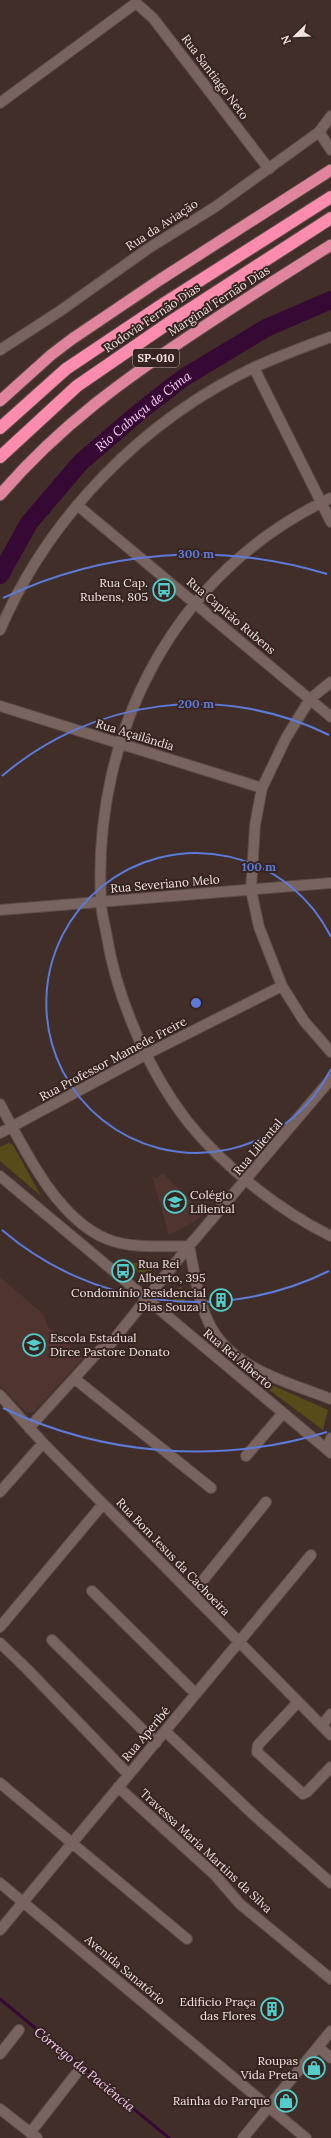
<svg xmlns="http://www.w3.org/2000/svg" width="331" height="2138" viewBox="0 0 331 2138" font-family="Lora,serif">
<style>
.built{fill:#4f342f}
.green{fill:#564b19}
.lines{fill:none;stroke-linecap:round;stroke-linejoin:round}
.stream{stroke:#350933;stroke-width:3}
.river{stroke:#350933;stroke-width:18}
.minor-casing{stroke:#5b4b47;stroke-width:12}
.tertiary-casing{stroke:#5b4b47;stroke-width:12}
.secondary-casing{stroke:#5b4b47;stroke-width:12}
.trunk-casing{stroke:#5b4b47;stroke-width:13}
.motorway-casing{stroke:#5b4b47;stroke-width:14}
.minor{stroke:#79635e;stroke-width:10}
.tertiary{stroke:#79635e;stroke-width:10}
.secondary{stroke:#79635e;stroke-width:10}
.trunk{stroke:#e1849e;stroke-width:11}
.motorway{stroke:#fb8cae;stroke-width:12}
.ring{fill:none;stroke:#5c7ada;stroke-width:2}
.labels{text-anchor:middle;stroke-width:4;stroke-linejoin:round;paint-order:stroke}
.shield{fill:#362420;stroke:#b8a9a6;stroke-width:1}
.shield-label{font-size:11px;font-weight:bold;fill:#efe2df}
.street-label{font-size:12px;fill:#efe2df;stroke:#362420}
.poi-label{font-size:12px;fill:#efe2df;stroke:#362420;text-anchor:end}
.water-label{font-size:13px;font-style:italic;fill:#f9cdf5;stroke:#362420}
.centre{fill:#5c7ada;stroke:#362420;stroke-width:2}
.ring-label{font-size:12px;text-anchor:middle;font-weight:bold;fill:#5c7ada;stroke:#362420;stroke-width:4;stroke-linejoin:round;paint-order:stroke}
</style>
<rect width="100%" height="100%" fill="#412e29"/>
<!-- built -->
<path class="built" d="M163 1173 203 1214 197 1220 169 1235 152 1176 157 1178Z
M0 1277 43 1314 49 1328 84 1357 34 1412 27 1413 0 1385Z"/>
<!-- green -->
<path class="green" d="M9 1143 13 1145 41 1196 0 1161V1147Z
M127 1263H157L146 1278Z
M181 1286 188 1311 171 1298Z
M265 1382 328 1410 323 1430 264 1386Z"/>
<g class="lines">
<!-- stream -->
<path class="stream" d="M0 1999 169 2138"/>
<!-- river -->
<path class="river" id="s1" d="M0 575 29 523 81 462 143 409 183 378 266 328 331 300"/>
<!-- minor casing -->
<g class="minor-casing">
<path id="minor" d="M319 132 331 116
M254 368 331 522
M331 498C175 571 92 732 101 901 101 913 105 925 107 937 117 999 149 1072 188 1122 223 1166 280 1211 331 1236
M77 505 331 717
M331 682 310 699 286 738 262 788 255 825 251 890 259 927 282 986 304 1021 331 1052
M0 706 262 788
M0 1104C24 1149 57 1219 107 1239 131 1249 163 1246 189 1246
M0 1133 147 1054 282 986
M0 1176 331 1453
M189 1246C195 1274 198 1304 212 1329 236 1370 290 1383 331 1399
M75 1379 211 1488
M0 1395 43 1443 331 1735
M29 1428 100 1350 107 1348 189 1246 331 1079
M327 1450 331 1438
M246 1456 283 1413
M0 1492 43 1443
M92 1591 196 1694
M192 1594 266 1502
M0 1627 103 1504
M52 1640 156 1743
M0 1643 27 1669 129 1775
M298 1702 258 1745 257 1752 303 1794 307 1792 331 1767
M322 1725 331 1714
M165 1731 256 1817 331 1883
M0 1783 187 1939
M118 1787 215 1875 240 1904 331 1979
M0 1930 311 1555
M318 2047 331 2058
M0 2054 19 2030
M0 2109 37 2138
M30 2133 76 2074"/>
</g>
<!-- tertiary casing -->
<g class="tertiary-casing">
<path id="tertiary" d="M0 103 136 3 153 18 269 169
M0 350 60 311 149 248 215 207 319 132 331 150
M0 630C49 516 143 420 255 367 280 356 306 346 331 337
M0 910 331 883
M0 1883 306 2138"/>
</g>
<!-- secondary casing -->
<g class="secondary-casing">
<path id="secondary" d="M243 2138 331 2031"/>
</g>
<!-- trunk casing -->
<g class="trunk-casing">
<path id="trunk" d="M0 401 51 355 72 339 161 279 331 170
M0 495C60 425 126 378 203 327 245 299 288 272 331 245"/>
</g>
<!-- motorway casing -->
<g class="motorway-casing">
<path id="motorway" d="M0 428 66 369 160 306 331 197
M0 457 77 386 173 320 331 218"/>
</g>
<!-- minor -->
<use href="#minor" class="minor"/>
<!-- tertiary -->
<use href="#tertiary" class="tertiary"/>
<!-- secondary -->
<use href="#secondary" class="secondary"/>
<!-- trunk -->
<use href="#trunk" class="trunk"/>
<!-- motorway -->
<use href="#motorway" class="motorway"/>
</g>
<!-- distance rings -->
<g class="ring">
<path d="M331 1069A150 150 0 1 1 331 937"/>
<path d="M329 1271A299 299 0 0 1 2 1230M2 776A299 299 0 0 1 329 735"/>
<path d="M327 1432A449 449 0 0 1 3 1408M3 598A449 449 0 0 1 327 574"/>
</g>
<!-- icons -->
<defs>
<g id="bus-ring" transform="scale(1.15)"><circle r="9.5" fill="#362420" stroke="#53cdc9" stroke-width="1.5"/><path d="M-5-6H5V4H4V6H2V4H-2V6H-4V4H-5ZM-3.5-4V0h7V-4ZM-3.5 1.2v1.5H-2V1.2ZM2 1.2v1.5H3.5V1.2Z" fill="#53cdc9"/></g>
<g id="school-ring" transform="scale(1.15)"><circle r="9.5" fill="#362420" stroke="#53cdc9" stroke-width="1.5"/><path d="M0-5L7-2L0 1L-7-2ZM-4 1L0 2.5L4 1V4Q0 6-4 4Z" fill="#53cdc9"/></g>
<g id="building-ring" transform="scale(1.15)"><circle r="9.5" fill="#362420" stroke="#53cdc9" stroke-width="1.5"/><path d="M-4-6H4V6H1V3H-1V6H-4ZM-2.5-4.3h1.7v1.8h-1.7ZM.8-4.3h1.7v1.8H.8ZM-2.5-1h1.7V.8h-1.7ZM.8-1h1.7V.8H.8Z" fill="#53cdc9"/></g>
<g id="shop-ring" transform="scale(1.15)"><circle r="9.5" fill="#362420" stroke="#53cdc9" stroke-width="1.5"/><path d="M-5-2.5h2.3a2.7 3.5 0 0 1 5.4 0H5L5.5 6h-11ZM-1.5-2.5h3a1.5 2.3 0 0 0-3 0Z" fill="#53cdc9"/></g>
</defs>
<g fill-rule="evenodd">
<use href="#bus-ring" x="164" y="590"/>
<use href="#school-ring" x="175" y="1202"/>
<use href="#bus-ring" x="123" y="1271"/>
<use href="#building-ring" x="221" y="1300"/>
<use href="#school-ring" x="34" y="1345"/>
<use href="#building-ring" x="272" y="2009"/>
<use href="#shop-ring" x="314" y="2068"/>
<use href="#shop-ring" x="286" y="2101"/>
</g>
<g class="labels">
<!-- shield labels -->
<rect class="shield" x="133" y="349" width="46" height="18" rx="3"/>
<g class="shield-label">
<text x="156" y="362">SP-010</text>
</g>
<!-- street labels -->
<g class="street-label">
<text transform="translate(215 77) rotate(53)" y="4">Rua Santiago Neto</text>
<text transform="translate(162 225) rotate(-33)" y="4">Rua da Aviação</text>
<text transform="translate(219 301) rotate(-33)" y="4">Marginal Fernão Dias</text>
<text transform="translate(152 318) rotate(-34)" y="4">Rodovia Fernão Dias</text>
<text transform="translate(231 616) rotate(40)" y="4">Rua Capitão Rubens</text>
<text transform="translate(135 735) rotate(17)" y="4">Rua Açailândia</text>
<text transform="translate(165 884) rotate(-5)" y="4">Rua Severiano Melo</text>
<text transform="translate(113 1059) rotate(-28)" y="4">Rua Professor Mamede Freire</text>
<text transform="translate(258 1147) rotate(-50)" y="4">Rua Liliental</text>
<text transform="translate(238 1359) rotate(40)" y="4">Rua Rei Alberto</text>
<text transform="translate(173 1557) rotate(46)" y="4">Rua Bom Jesus da Cachoeira</text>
<text transform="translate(146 1734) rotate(-50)" y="4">Rua Aperibé</text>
<text transform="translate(206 1851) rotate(43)" y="4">Travessa Maria Martins da Silva</text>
<text transform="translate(125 1970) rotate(40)" y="4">Avenida Sanatório</text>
</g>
<!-- poi labels -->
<g class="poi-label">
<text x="148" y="587">Rua Cap.<tspan x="148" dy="14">Rubens, 805</tspan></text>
<text x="190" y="1199" text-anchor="start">Colégio<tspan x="190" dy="14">Liliental</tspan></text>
<text x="138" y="1268" text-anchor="start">Rua Rei<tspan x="138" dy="14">Alberto, 395</tspan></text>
<text x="206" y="1297">Condomínio Residencial<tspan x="206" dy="14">Dias Souza I</tspan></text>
<text x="50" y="1342" text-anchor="start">Escola Estadual<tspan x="50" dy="14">Dirce Pastore Donato</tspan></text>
<text x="256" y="2006">Edificio Praça<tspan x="256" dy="14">das Flores</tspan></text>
<text x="298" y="2065">Roupas<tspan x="298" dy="14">Vida Preta</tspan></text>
<text x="270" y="2105">Rainha do Parque</text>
</g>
<!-- water labels -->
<g class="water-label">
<text dy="5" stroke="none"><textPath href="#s1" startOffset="220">Rio Cabuçu de Cima</textPath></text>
<text transform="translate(85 2069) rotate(39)" y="5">Córrego da Paciência</text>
</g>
</g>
<circle cx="196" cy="1003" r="6" class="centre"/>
<g class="ring-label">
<text x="196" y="558">300 m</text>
<text x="196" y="708">200 m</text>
<text x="259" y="871">100 m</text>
</g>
<!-- north arrow -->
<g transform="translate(295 36) rotate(247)" stroke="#362420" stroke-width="3" paint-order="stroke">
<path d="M0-3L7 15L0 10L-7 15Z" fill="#efe2df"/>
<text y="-6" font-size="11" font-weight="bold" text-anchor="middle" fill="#efe2df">N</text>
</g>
</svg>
